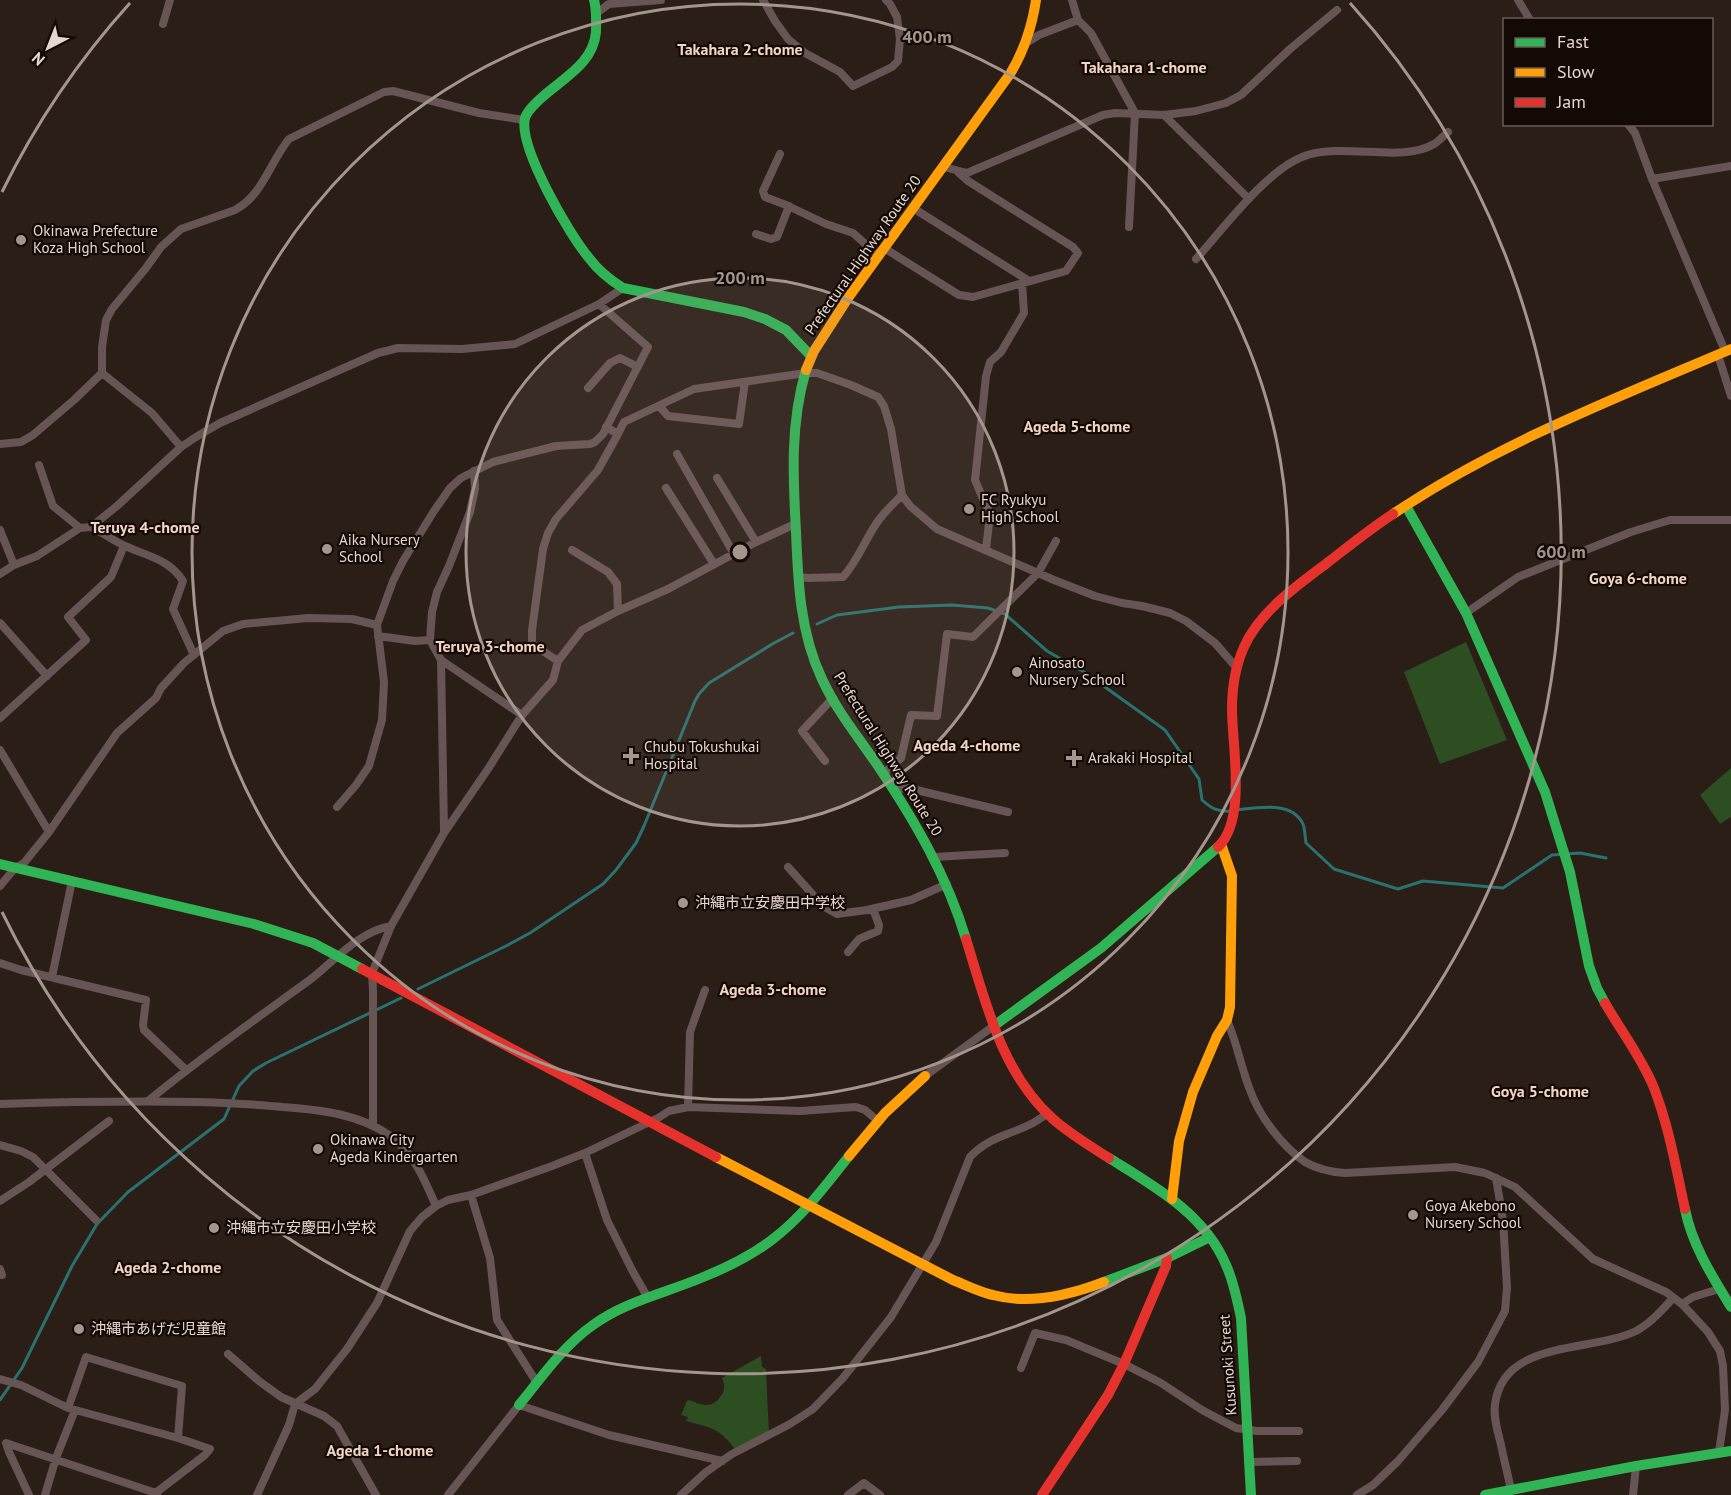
<svg xmlns="http://www.w3.org/2000/svg" width="1731" height="1495" viewBox="0 0 1731 1495" font-family="'PT Sans','Noto Sans JP',sans-serif">
<style>
.green{fill:#2c4e20}
.lines{fill:none;stroke-linecap:round;stroke-linejoin:round}
.stream{stroke:#297271;stroke-width:3}
.street{stroke:#675454;stroke-width:8}
.fast{stroke:#30b455;stroke-width:10}
.slow{stroke:#ff9f0a;stroke-width:10}
.jam{stroke:#e5322d;stroke-width:10}
.ring{fill:none;stroke:#a4968e;stroke-width:3}
.poi-dot{fill:#a4968e;stroke:#130905;stroke-width:2}
.labels{text-anchor:middle;stroke-width:4.5;stroke-linejoin:round;paint-order:stroke}
.poi-label{font-size:15px;fill:#e6d7ce;stroke:#130905;text-anchor:start}
.street-label{font-size:15px;fill:#e6d7ce;stroke:#130905}
.neighbourhood-label{font-size:16px;font-weight:bold;fill:#f2d4c3;stroke:#130905}
.centre{fill:#a4968e;stroke:#130905;stroke-width:3}
.ring-label{font-size:18px;text-anchor:middle;font-weight:bold;fill:#a4968e;stroke:#130905;stroke-width:4.5;stroke-linejoin:round;paint-order:stroke}
</style>
<rect width="100%" height="100%" fill="#2a1e17"/>
<!-- green -->
<path class="green" d="M1466 642 1507 740 1440 764 1404 672Z
M1731 768V817L1720 824 1700 795Z
M761 1356 762 1367 766 1369 769 1435 737 1452C721 1429 713 1428 686 1421L688 1417 681 1415 687 1401 689 1400C701 1405 712 1409 720 1397 725 1391 725 1385 722 1378Z"/>
<g class="lines">
<!-- stream -->
<path class="stream" d="M817 624 837 615 899 607 952 605 988 608 1005 614 1047 651 1084 672 1165 730 1199 779 1202 800C1211 808 1217 812 1230 811
M1236 810C1256 808 1292 800 1303 824 1305 829 1305 837 1306 843L1334 869 1398 889 1423 881 1503 888 1552 855 1580 853 1606 858
M418 989 506 946 530 933 603 884 616 870 636 843 644 826 695 701 699 694 709 683 774 643 793 633
M0 1400 22 1368 72 1266 97 1224 128 1192 224 1119 239 1086 253 1071 266 1063 401 998"/>
<!-- street -->
<path class="street" d="M763 0 775 21 788 39 805 53 840 72 853 86 892 67 898 61 900 39 897 17 890 4 886 0
M1072 0 1078 20 1091 33 1135 113 1129 227
M1518 0 1530 20
M598 12 609 4 661 0
M163 24 170 0
M1026 43 1039 35 1078 20
M1164 115 1249 199
M1628 124 1635 133 1652 179 1725 351
M780 154 763 191 765 197 786 205 826 224 853 233 879 256
M944 167 967 173 1103 115 1115 113 1164 115 1196 111 1226 103 1241 95 1290 49 1337 10
M1652 179 1731 166
M913 208 1029 281
M756 234 771 239 777 237 789 206
M884 248 959 295 973 297 1066 271 1078 253 1073 247 968 181 958 172
M1196 259C1223 229 1266 171 1302 157 1341 141 1401 164 1434 144 1439 141 1443 136 1448 132
M1718 355 1731 396
M102 373 152 413 181 447
M588 388 610 363 620 358 638 367
M659 406 668 416 739 424 745 382
M618 434 624 422 694 389 806 373H817L851 385 878 397 884 406 891 429 902 495 910 506 937 529 1054 580 1095 596 1122 603 1142 606 1170 613 1186 621 1215 643 1236 667
M0 444 21 442 33 435 74 400 102 373V347L106 320 112 309 146 268 161 247 181 229 235 210C263 195 270 162 289 139L384 92 393 91 479 113 524 120
M677 454 734 554
M39 465 53 506 80 528
M717 478 756 542
M666 488 714 564
M91 527C103 533 114 541 125 546 147 556 169 559 183 581L173 609 194 655
M0 530 14 565
M986 549 990 515 975 480 986 376 990 362 1001 352 1024 313 1022 283
M572 550 608 572 617 584 618 611
M0 574 14 565 37 556 80 528 91 527 117 506 181 447 196 437 220 423 378 353 398 348 462 349 515 344 599 304 623 288
M798 577 809 578 843 577C858 560 864 542 876 524 883 513 893 504 902 495
M1466 613 1518 577 1631 532 1670 520H1731
M0 623 47 676
M378 636 415 641 430 640
M441 660 522 715
M558 661 532 644V630L543 549 548 533 556 519 598 470 618 434 606 427
M0 718 86 640 68 617 111 577 124 546
M0 750 49 832
M825 761 802 731 833 698
M883 774 901 758 911 715 937 716 947 634 973 637 1038 573 1056 541
M893 790 908 788 1008 812
M337 807 356 785 369 766 382 720 384 682 377 625 393 581 403 561 434 511 450 488 461 478 493 462 556 446 590 444 595 442 603 434 648 347 599 304
M444 831 441 660 430 640 432 612 437 592 449 566 470 512 475 489 474 471
M934 857 1005 853
M788 867 823 906 837 914 867 910 911 900 947 884
M0 886 15 868 24 863 49 832 117 733 156 698 161 688 184 663 223 631 243 624 308 618 352 619 377 625
M848 952 859 939 878 931 879 925 873 909
M0 963 21 970 146 1000 143 1025 144 1030 186 1070
M52 977 72 881
M1227 1020C1237 1043 1241 1067 1250 1090 1259 1116 1282 1146 1305 1162 1317 1169 1331 1172 1345 1173L1455 1167 1485 1173 1515 1187 1593 1259 1666 1292 1682 1304 1708 1332 1720 1351 1723 1366 1725 1410 1719 1452
M925 1076 995 1025
M148 1101C200 1058 256 1019 311 979 335 960 360 931 391 926
M0 1104C66 1102 131 1101 197 1102 226 1103 254 1104 283 1107 322 1110 360 1114 392 1137 414 1154 425 1181 436 1206
M688 1107 690 1032 705 990
M373 1126V991L372 973 391 926 444 833 488 769 522 715 553 680 558 661 582 630 618 611 668 589 756 542 795 524
M0 1145 21 1151 33 1157 96 1220
M585 1153 607 1220 632 1270 648 1298
M471 1195 490 1258 497 1320 537 1383
M0 1201 29 1182 109 1121
M0 1269 2 1275
M1682 1304 1693 1297 1719 1289
M228 1354 259 1381 281 1397 324 1416 337 1426 376 1495
M1021 1368 1035 1333 1066 1340 1124 1364 1161 1383 1202 1410 1236 1428 1257 1431H1299
M0 1379 21 1385 68 1408 178 1438 210 1449 205 1455 153 1495
M68 1408 86 1357 182 1386 178 1438
M6 1443 156 1493 157 1495
M6 1443 9 1452 29 1495
M1248 1462 1297 1461
M1511 1490C1508 1475 1504 1460 1501 1445 1498 1432 1493 1418 1495 1404 1504 1339 1590 1353 1636 1331 1651 1323 1662 1310 1673 1298
M45 1495 56 1458 75 1410
M257 1495 289 1425 295 1404 315 1389 347 1349 377 1303 410 1231 422 1217 436 1206 448 1200 471 1195 552 1166 585 1153 658 1118 669 1111 688 1107 800 1111 856 1107 865 1110 878 1121
M448 1495 519 1405 609 1435 722 1461
M681 1495 706 1472 732 1454 790 1424 813 1409 843 1378 891 1317 936 1242 970 1157C989 1137 1007 1136 1031 1124 1036 1122 1042 1117 1047 1114
M848 1495 864 1483 880 1495
M1357 1495 1373 1485 1398 1461 1442 1410 1478 1362 1505 1311 1507 1287 1503 1220 1496 1178
M1633 1495 1636 1466"/>
<!-- fast -->
<path class="fast" d="M594 0C597 11 596 21 596 32 593 65 561 79 539 100 534 105 527 111 525 118 518 147 569 234 589 258 598 270 610 280 623 288L744 312 765 319 786 330 811 356
M806 370C790 424 793 477 796 532 798 582 800 633 822 679 836 710 859 738 878 766 915 821 947 876 966 939
M1406 506 1466 613 1545 792 1570 872 1589 966 1597 988 1605 1003
M0 864 254 924 313 943 362 969
M995 1025 1101 948 1218 847
M1109 1158C1154 1186 1205 1214 1226 1265 1234 1282 1237 1300 1241 1318L1251 1495
M1685 1209C1692 1245 1712 1276 1731 1307
M1104 1282 1167 1258 1210 1237
M519 1405C542 1377 563 1346 593 1325 624 1302 665 1293 701 1278 726 1268 751 1256 773 1239 803 1216 826 1185 849 1156
M1485 1495 1636 1466 1731 1451"/>
<!-- slow -->
<path class="slow" d="M806 370 814 351 848 298 1010 74C1024 51 1032 27 1036 0
M1393 514C1497 444 1616 398 1731 349
M849 1156 885 1113 925 1076
M716 1157 953 1280C966 1285 979 1292 993 1295 1029 1305 1070 1295 1104 1282
M1172 1199 1179 1141 1193 1092 1217 1036 1227 1020 1230 1007 1232 876 1221 844"/>
<!-- jam -->
<path class="jam" d="M1218 847C1247 820 1232 745 1232 709 1232 687 1235 667 1244 647 1260 611 1297 586 1327 563 1349 546 1370 529 1393 514
M966 939C986 1003 1001 1072 1053 1119 1070 1134 1090 1146 1109 1158
M362 969 716 1157
M1605 1003C1621 1031 1642 1058 1654 1088 1669 1127 1676 1168 1685 1209
M1042 1495 1108 1395 1124 1364 1166 1266 1167 1258"/>
</g>
<!-- distance rings -->
<circle cx="740" cy="552" r="274" fill="#a4968e" fill-opacity=".12"/>
<g class="ring">
<circle cx="740" cy="552" r="274"/>
<circle cx="740" cy="552" r="548"/>
<path d="M2 192A821 821 0 0 1 130 3M1350 3A821 821 0 1 1 2 912"/>
</g>
<!-- markers -->
<g class="poi-dot">
<circle cx="21" cy="240" r="6"/>
<circle cx="969" cy="509" r="6"/>
<circle cx="327" cy="549" r="6"/>
<circle cx="1017" cy="672" r="6"/>
<path d="M628 747h6v6h6v6h-6v6h-6v-6h-6v-6h6z"/>
<path d="M1071 749h6v6h6v6h-6v6h-6v-6h-6v-6h6z"/>
<circle cx="683" cy="903" r="6"/>
<circle cx="318" cy="1149" r="6"/>
<circle cx="1413" cy="1215" r="6"/>
<circle cx="214" cy="1228" r="6"/>
<circle cx="79" cy="1329" r="6"/>
</g>
<g class="labels">
<!-- poi labels -->
<g class="poi-label">
<text x="33" y="236">Okinawa Prefecture<tspan x="33" dy="17">Koza High School</tspan></text>
<text x="981" y="505">FC Ryukyu<tspan x="981" dy="17">High School</tspan></text>
<text x="339" y="545">Aika Nursery<tspan x="339" dy="17">School</tspan></text>
<text x="1029" y="668">Ainosato<tspan x="1029" dy="17">Nursery School</tspan></text>
<text x="644" y="752">Chubu Tokushukai<tspan x="644" dy="17">Hospital</tspan></text>
<text x="1088" y="763">Arakaki Hospital</text>
<text x="695" y="908">沖縄市立安慶田中学校</text>
<text x="330" y="1145">Okinawa City<tspan x="330" dy="17">Ageda Kindergarten</tspan></text>
<text x="1425" y="1211">Goya Akebono<tspan x="1425" dy="17">Nursery School</tspan></text>
<text x="226" y="1233">沖縄市立安慶田小学校</text>
<text x="91" y="1334">沖縄市あげだ児童館</text>
</g>
<!-- street labels -->
<g class="street-label">
<text transform="translate(863 255) rotate(-55)" y="5">Prefectural Highway Route 20</text>
<text transform="translate(888 754) rotate(58)" y="5">Prefectural Highway Route 20</text>
<text transform="translate(1228 1365) rotate(-94)" y="5">Kusunoki Street</text>
</g>
<!-- neighbourhood labels -->
<g class="neighbourhood-label">
<text x="740" y="55">Takahara 2-chome</text>
<text x="1144" y="73">Takahara 1-chome</text>
<text x="1077" y="432">Ageda 5-chome</text>
<text x="145" y="533">Teruya 4-chome</text>
<text x="1638" y="584">Goya 6-chome</text>
<text x="490" y="652">Teruya 3-chome</text>
<text x="967" y="751">Ageda 4-chome</text>
<text x="773" y="995">Ageda 3-chome</text>
<text x="1540" y="1097">Goya 5-chome</text>
<text x="168" y="1273">Ageda 2-chome</text>
<text x="380" y="1456">Ageda 1-chome</text>
</g>
</g>
<circle cx="740" cy="552" r="9" class="centre"/>
<g class="ring-label">
<text x="927" y="43">400 m</text>
<text x="740" y="284">200 m</text>
<text x="1561" y="558">600 m</text>
</g>
<!-- legend -->
<rect x="1503" y="18" width="210" height="108" fill="#130905" stroke="#675b55" stroke-width="1.5"/>
<rect x="1515" y="38" width="30" height="9" fill="#30b455" stroke="#675b55" stroke-width="1.5"/>
<text x="1557" y="48" font-size="18" fill="#e6d7ce">Fast</text>
<rect x="1515" y="68" width="30" height="9" fill="#ff9f0a" stroke="#675b55" stroke-width="1.5"/>
<text x="1557" y="78" font-size="18" fill="#e6d7ce">Slow</text>
<rect x="1515" y="98" width="30" height="9" fill="#e5322d" stroke="#675b55" stroke-width="1.5"/>
<text x="1557" y="108" font-size="18" fill="#e6d7ce">Jam</text>
<!-- north arrow -->
<g transform="translate(48 48) rotate(222)" stroke="#130905" stroke-width="4.5" paint-order="stroke">
<path d="M0-4.5L10 22L0 15L-10 22Z" fill="#e6d7ce"/>
<text y="-9" font-size="16" font-weight="bold" text-anchor="middle" fill="#e6d7ce">N</text>
</g>
</svg>
